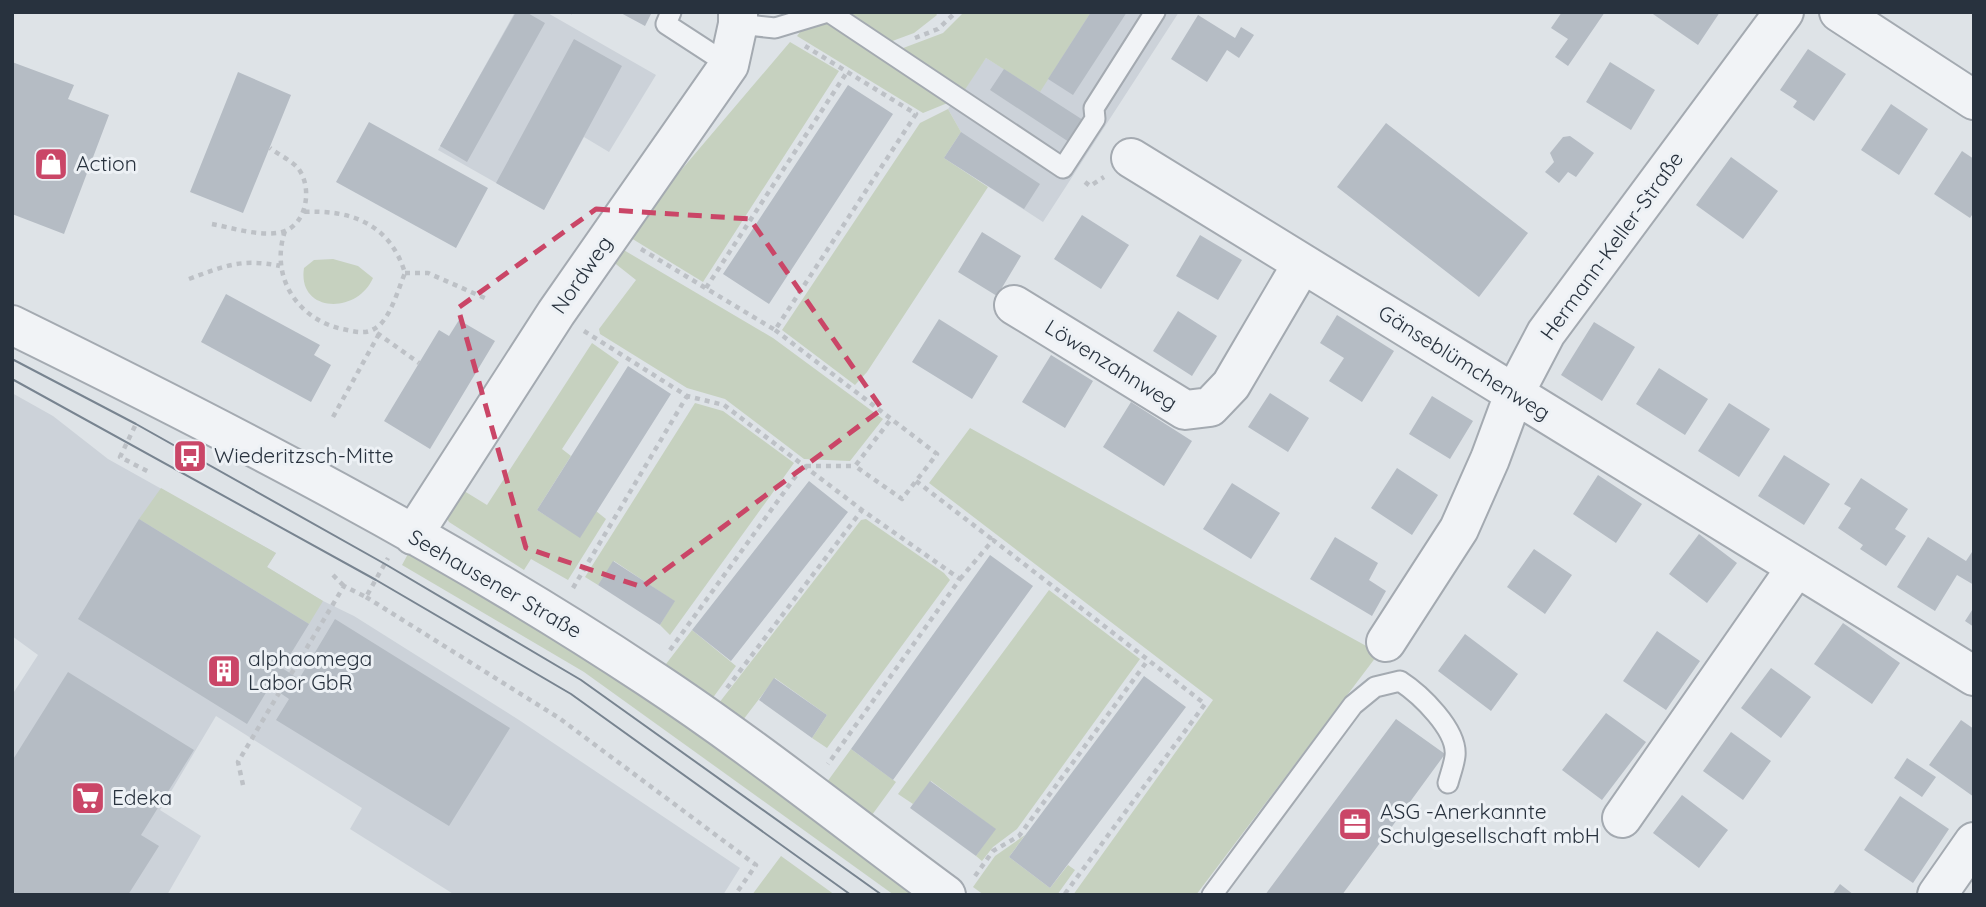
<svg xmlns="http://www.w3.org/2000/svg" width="1986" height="907" viewBox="0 0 1986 907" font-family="Quicksand,sans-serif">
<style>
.built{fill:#ccd2d9}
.green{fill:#c6d1bf}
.building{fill:#b5bcc4}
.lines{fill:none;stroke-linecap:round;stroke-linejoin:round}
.lane-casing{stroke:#a4aab1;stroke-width:23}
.street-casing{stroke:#a4aab1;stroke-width:42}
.path{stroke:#bdc1c6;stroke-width:4.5;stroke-dasharray:5 5;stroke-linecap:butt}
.lane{stroke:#f1f3f6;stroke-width:19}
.street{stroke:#f1f3f6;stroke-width:38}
.tram{stroke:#788490;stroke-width:2}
.marked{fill:none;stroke:#ca4667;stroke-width:5;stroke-dasharray:14 9;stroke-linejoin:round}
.labels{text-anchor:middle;stroke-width:6;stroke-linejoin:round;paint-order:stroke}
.poi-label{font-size:21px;fill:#28323e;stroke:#edf1f5;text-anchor:start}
.street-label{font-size:21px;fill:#28323e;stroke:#edf1f5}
</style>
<rect width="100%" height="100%" fill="#dee3e7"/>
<!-- built -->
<path class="built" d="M515 12H546L656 75 609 152 584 137 544 210 438 150Z
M1091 12H1179L1043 222 944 158 961 132 948 109 986 58 1004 69Z
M12 393 53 416 108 459 276 553 267 567 323 601 354 616 519 720 740 868 723 895H455L350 829 362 808 216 716 160 810 201 836 167 895H12V695L38 655 12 636Z"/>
<!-- green -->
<path class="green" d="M839 12H935L937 15 914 33 887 43Z
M964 12H1091L1040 92 986 58 962 94 898 50 943 33Z
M818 22 830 23 950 102 923 113 797 36 803 28Z
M790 42 839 71 703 282 626 235Z
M948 109 961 132 944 158 988 187 867 372 855 385 782 330 920 123Z
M622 249 773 338 883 419 850 461 804 459 725 399 687 388 600 334 599 329 636 280 612 261Z
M333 259 358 266 373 278C357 315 297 313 304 268L314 260Z
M592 343 619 362 562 449 571 456 537 510 580 537 596 511 606 519 568 580 531 559 524 570 449 522 445 515 456 486 487 505Z
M695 403 723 411 794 463 670 635 660 625 674 601 614 561 598 585 585 577Z
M970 428 1379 653 1196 895H1073L1213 700 929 483Z
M161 488 276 553 267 567 323 601 309 624 139 519Z
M866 519 944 573 950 580 827 748 812 738 827 715 775 678 743 720 719 703 861 520Z
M409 552 637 689 921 895H894L584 672 402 565Z
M1049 590 1140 659 1017 829 993 847 982 861 976 856 995 829 931 781 913 804 898 794Z
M692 630 736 666 712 699 666 664Z
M851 749 896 782 872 815 827 782Z
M1025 835 1009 857 1050 888 1068 865 1075 870 1057 895H984L973 887 995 856Z
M781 856 835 895H752Z"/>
<!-- building -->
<path class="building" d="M516 12H526L545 23 467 162 440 146Z
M619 12H652L645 26Z
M1091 12H1127L1073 95 1048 79Z
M1562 12H1605L1568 66 1555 57 1568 39 1551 28Z
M1650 12H1720L1698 45Z
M1198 15 1235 38 1241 27 1254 35 1239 58 1227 50 1207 82 1171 59Z
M574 39 622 66 544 210 496 183Z
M1808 49 1846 74 1814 121 1793 107 1797 101 1780 90Z
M12 62 74 85 68 99 109 115 64 234 12 214Z
M1610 62 1655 90 1631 130 1586 102Z
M1004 69 1083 120 1069 142 990 90Z
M238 72 291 95 243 213 190 192Z
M848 85 893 114 769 304 723 274Z
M1891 104 1928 129 1899 175 1861 150Z
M369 122 488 188 456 248 336 182Z
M1386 123 1528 233 1479 297 1337 187Z
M961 132 1040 184 1024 209 944 158Z
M1570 136 1594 153 1576 177 1568 172 1559 183 1545 172 1554 162 1550 153 1563 137Z
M1962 151 1974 159V212L1970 218 1934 194Z
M1731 157 1778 191 1743 239 1696 205Z
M1082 215 1129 245 1101 289 1054 259Z
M982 232 1021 256 997 296 958 272Z
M1200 235 1242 260 1218 300 1176 276Z
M226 294 320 345 314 355 331 365 311 402 201 342Z
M1178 311 1217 336 1192 376 1153 351Z
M1337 315 1394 351 1362 402 1329 381 1344 358 1320 343Z
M939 319 998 356 972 399 912 362Z
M459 320 495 341 430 449 384 421 439 330 449 336Z
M1594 322 1635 347 1602 401 1561 375Z
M1051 355 1093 381 1065 428 1022 402Z
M628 366 671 394 580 538 537 510Z
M1659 368 1708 399 1685 435 1636 404Z
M1270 393 1309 418 1288 452 1248 427Z
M1432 396 1473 421 1450 459 1409 434Z
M1131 402 1192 441 1164 486 1103 447Z
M1729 403 1770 429 1739 477 1698 451Z
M1784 455 1830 484 1804 525 1758 496Z
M1397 468 1438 495 1412 535 1371 508Z
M1598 475 1642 504 1616 543 1573 514Z
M1861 478 1908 509 1895 529 1906 536 1886 566 1860 549 1863 545 1838 528 1851 508 1844 504Z
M809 481 848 512 731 661 692 630Z
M1232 483 1280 513 1251 559 1203 529Z
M139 519 309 624 282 668 299 679 335 619 510 728 449 826 276 720 289 699 270 686 247 724 78 619Z
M1699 534 1737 563 1707 603 1669 574Z
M1335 537 1378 563 1369 580 1386 591 1372 616 1310 579Z
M1928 537 1966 561 1974 549V585L1957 575 1935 611 1897 587Z
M1534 549 1572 575 1545 614 1507 587Z
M990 555 1033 586 893 780 851 749Z
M613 561 675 601 660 625 598 585Z
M1974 607V627L1965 621Z
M1843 623 1900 663 1872 704 1814 664Z
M1657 631 1700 661 1666 710 1623 681Z
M1465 634 1518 674 1491 711 1438 671Z
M1771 668 1811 697 1781 738 1741 708Z
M68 672 194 750 141 835 159 846 128 895H12V761Z
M1144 676 1186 707 1050 888 1009 857Z
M774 678 827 715 812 738 759 700Z
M1606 713 1646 742 1602 800 1562 770Z
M1396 719 1445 754 1342 895H1265Z
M1961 720 1974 729V797L1929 765Z
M1731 732 1771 761 1743 800 1703 771Z
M1907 758 1936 777 1922 797 1894 778Z
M930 781 996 829 976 856 910 808Z
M1682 795 1728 830 1699 868 1653 833Z
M1900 796 1949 829 1913 883 1864 850Z
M1840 884 1854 895H1832Z"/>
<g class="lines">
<!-- lane casing -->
<g class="lane-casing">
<path id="lane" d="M671 12 666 24 729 65
M829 12 1063 168 1095 119 1094 108 1155 12
M738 24 775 28 828 12
M1212 895 1353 705 1375 687 1400 681C1420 694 1458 730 1455 756 1454 765 1450 775 1448 783"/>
</g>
<!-- street casing -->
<g class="street-casing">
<path id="street" d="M1839 12 1974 100
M1131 158 1974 676
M1014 305 1185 410 1210 407 1231 385 1302 264
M12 325C226 430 449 545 648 677 750 744 847 822 946 895
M413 535 556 313 729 65 738 24V12
M1386 642 1459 529 1490 459 1514 394 1546 333 1784 12
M1622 818 1796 568
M1937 895 1974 842"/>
</g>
<!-- path -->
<path class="path" d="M572 12 573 13
M915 38 938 29 956 12
M1085 182 1090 186 1104 177
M212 224C233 228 260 237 282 232 308 225 313 185 297 167 290 160 278 154 270 148
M285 231C269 278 299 322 347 330 356 332 366 334 374 329 390 321 398 289 405 273 390 224 351 209 302 212
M641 249 775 330 916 114 805 46
M405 273H428L487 299
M189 279C224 266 242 258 280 266
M706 288 847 72
M775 330 937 454 902 499 855 466 891 419
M584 331 687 396 724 405 862 510 960 579 828 764
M377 333 419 363
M333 417 379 334
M135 426 120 457 151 473
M916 481 993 540
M333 575 344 586
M960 579 993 540 1205 704 1064 895
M573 588 687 396
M366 597 559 718 756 865 735 895
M670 650 803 466H855
M291 674 344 586 366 597 388 558
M727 688 862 510
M243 785 238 762 279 693
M975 876 993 851 1019 836 1148 660"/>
<!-- lane -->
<use href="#lane" class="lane"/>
<!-- street -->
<use href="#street" class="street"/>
<!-- tram -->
<path class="tram" d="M12 359 136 424 385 564 581 680 882 895
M12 379 376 580 571 694 851 895"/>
</g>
<!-- marked area -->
<path class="marked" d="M596 209 750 219 882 409 642 587 526 548 458 308Z"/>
<!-- icons -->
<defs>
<g id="shop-square" transform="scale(1.75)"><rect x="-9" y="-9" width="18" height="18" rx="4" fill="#ca4667" stroke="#edf1f5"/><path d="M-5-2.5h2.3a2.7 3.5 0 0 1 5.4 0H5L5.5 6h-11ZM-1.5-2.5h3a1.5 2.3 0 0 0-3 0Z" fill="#fff"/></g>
<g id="bus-square" transform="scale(1.75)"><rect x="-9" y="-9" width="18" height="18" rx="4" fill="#ca4667" stroke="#edf1f5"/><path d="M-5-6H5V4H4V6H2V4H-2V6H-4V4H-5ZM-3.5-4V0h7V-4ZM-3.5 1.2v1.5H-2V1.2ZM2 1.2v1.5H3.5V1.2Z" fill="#fff"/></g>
<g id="building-square" transform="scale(1.75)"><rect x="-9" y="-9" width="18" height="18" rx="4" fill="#ca4667" stroke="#edf1f5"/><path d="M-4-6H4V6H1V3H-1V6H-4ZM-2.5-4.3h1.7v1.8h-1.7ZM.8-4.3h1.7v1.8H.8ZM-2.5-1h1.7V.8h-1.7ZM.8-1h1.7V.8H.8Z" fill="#fff"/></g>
<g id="supermarket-square" transform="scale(1.75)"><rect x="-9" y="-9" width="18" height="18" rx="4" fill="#ca4667" stroke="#edf1f5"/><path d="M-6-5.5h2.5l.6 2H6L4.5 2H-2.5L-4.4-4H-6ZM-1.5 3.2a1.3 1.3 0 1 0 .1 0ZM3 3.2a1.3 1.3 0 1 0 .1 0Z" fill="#fff"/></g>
<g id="office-square" transform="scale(1.75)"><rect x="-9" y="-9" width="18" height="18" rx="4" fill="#ca4667" stroke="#edf1f5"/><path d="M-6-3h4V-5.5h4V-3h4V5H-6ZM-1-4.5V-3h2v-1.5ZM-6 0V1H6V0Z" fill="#fff"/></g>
</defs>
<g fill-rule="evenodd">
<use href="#shop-square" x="51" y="164"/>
<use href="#bus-square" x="190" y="456"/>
<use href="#building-square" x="224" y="671"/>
<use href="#supermarket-square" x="88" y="798"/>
<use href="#office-square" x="1355" y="824"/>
</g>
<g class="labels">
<!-- poi labels -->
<g class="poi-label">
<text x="76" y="171">Action</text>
<text x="214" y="463">Wiederitzsch-Mitte</text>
<text x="248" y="666">alphaomega<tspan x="248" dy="24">Labor GbR</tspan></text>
<text x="112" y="805">Edeka</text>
<text x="1380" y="819">ASG -Anerkannte<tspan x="1380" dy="24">Schulgesellschaft mbH</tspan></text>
</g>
<!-- street labels -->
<g class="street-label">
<text transform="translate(1612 246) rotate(-54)" y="7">Hermann-Keller-Straße</text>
<text transform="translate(582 275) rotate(-55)" y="7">Nordweg</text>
<text transform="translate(1464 363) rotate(32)" y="7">Gänseblümchenweg</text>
<text transform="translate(1111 365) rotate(32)" y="7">Löwenzahnweg</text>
<text transform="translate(495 584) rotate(30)" y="7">Seehausener Straße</text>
</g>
</g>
<!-- border -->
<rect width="1986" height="907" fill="none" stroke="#28323e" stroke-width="28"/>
</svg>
